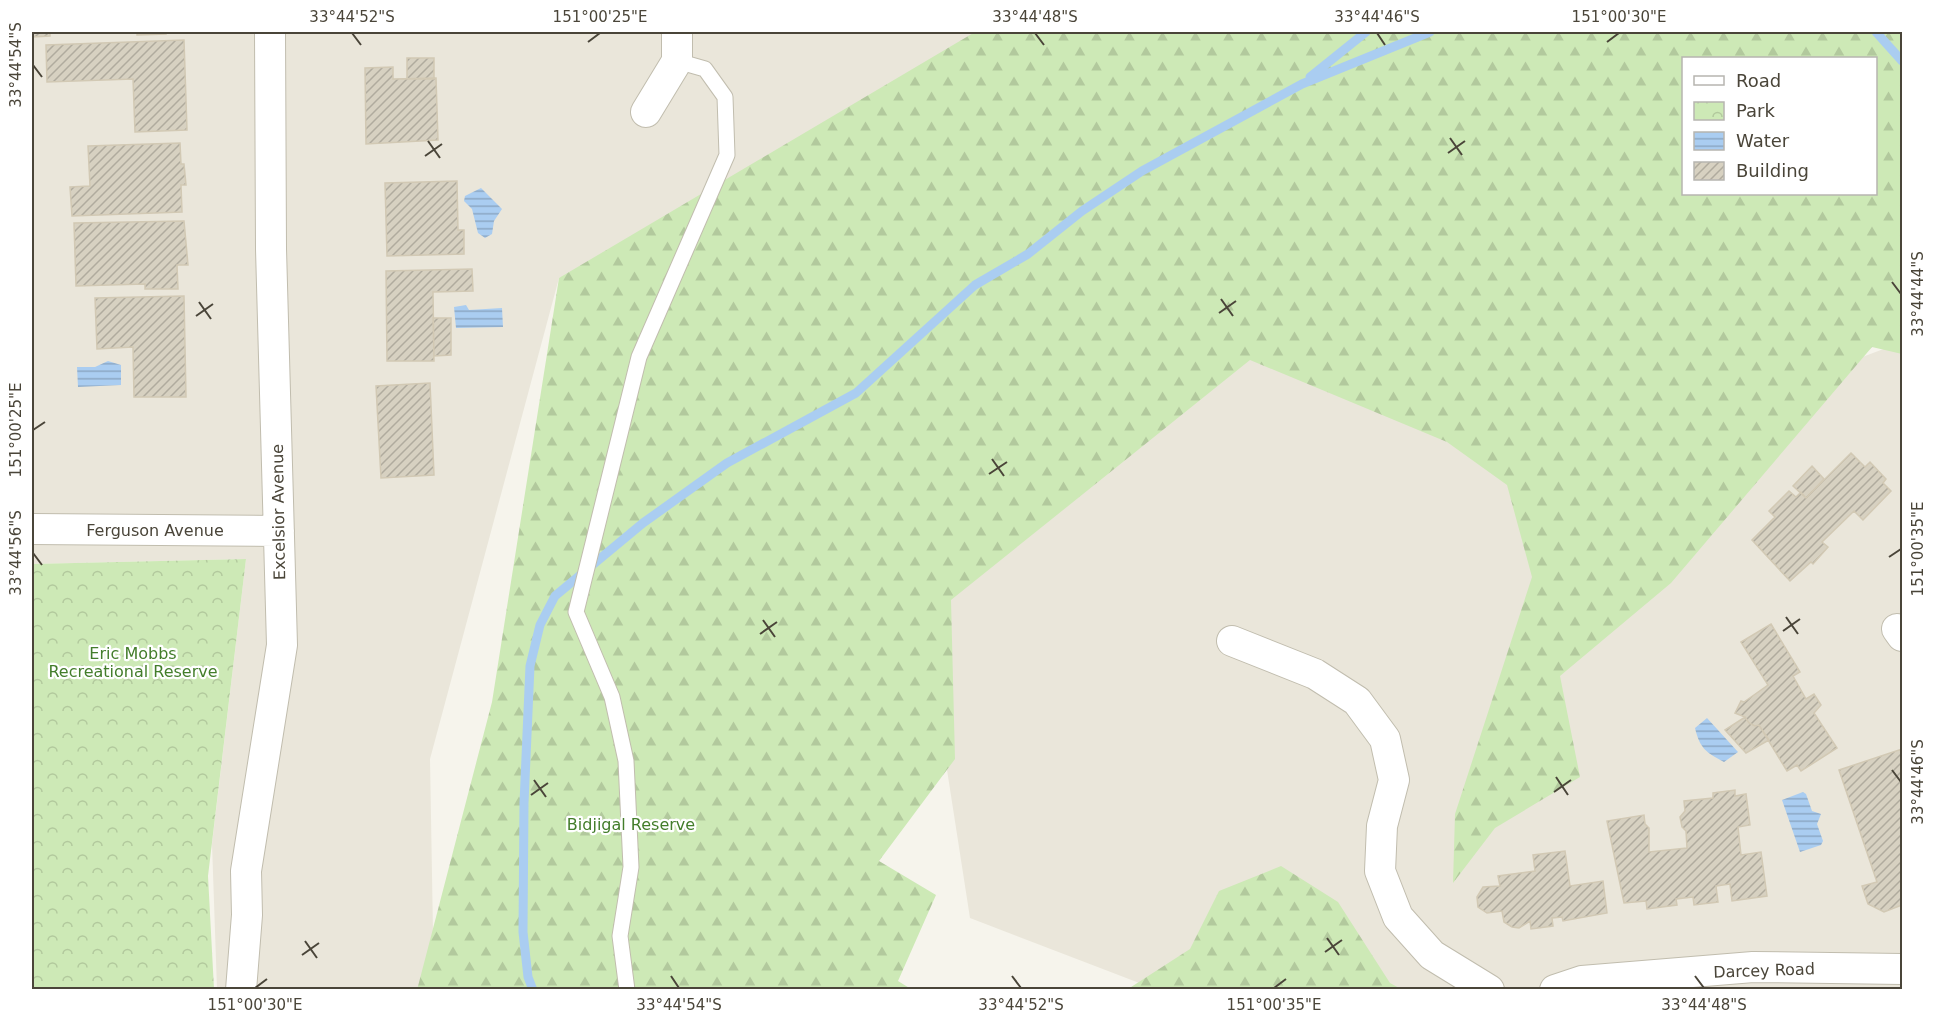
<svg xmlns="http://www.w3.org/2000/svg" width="1934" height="1021" viewBox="0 0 1934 1021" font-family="'DejaVu Sans',sans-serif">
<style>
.residential{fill:#eae6da}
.forest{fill:url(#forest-firs);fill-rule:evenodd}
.park{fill:url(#park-crowns)}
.water{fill:url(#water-rules)}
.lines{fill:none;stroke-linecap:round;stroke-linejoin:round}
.stream{stroke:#aacdf1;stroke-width:9}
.building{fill:url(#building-hatch);stroke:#d2c9b4;stroke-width:1.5}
.service-casing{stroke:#c1bdae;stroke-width:17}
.minor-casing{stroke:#c1bdae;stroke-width:32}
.service{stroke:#fff;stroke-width:15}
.minor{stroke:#fff;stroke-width:30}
.ticks{fill:none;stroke:#4a4539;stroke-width:2}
.labels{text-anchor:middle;stroke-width:4.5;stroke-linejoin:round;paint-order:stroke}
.street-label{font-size:16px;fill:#4a4539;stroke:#fff}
.park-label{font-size:16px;fill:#437d2b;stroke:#fff}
.neatline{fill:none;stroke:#4a4539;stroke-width:2}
.ticks-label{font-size:15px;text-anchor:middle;fill:#4a4539}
</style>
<defs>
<pattern id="forest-firs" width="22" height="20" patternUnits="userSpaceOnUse" patternTransform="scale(1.5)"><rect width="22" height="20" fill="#cde9b6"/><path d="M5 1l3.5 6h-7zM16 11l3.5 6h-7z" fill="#b2c99d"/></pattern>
<pattern id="park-crowns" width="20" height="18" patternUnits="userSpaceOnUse" patternTransform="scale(1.5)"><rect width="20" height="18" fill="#cde9b6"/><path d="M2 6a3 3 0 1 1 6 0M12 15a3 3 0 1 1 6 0" fill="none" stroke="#b2c99d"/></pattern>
<pattern id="water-rules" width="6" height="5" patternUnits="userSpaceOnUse" patternTransform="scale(1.5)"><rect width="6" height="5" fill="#aacdf1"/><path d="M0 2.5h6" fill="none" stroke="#8ca8c4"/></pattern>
<pattern id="building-hatch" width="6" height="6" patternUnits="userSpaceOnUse" patternTransform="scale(1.5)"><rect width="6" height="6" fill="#d7d1c1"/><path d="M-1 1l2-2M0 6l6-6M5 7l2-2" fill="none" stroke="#b0ab9e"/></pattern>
</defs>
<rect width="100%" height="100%" fill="#f6f4ec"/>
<!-- residential -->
<path class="residential" d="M32 32H1303L559 278 430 759 434 990 217 989 212 844 246 559 32 564Z
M1267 322 1551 475 1902 342V989H1155L970 918 918 583Z"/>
<!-- forest -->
<path class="forest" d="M975 32H1902V354L1872 347 1671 583 1560 676 1580 777 1495 828 1453 883 1455 814 1532 577 1507 485 1447 442 1250 360 951 600 955 759 879 861 936 895 898 981 911 989 417 990 492 702 559 278ZM1684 58H1876V194H1684Z
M1281 866 1338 902 1390 983 1401 989H1128L1190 949 1219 891Z"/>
<!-- park -->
<path class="park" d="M246 559 208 876 214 989H32V564Z"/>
<!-- water -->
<path class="water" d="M481 188 502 209 494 221 492 234 485 238 478 233 472 209 464 201 465 196Z
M466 305 469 310 502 308 503 327 456 328 454 307Z
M108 361 121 365V385L78 387 77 367H95Z
M1707 718 1738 752 1724 762C1706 752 1700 749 1695 728Z
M1803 792 1806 794 1812 811 1821 814 1817 824 1823 841 1821 845 1800 852 1782 800Z"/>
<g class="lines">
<!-- stream -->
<path class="stream" d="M1876 32 1902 61
M1310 77 1366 32
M533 990 528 977 523 932 524 803 530 666 540 625 555 596 643 523 727 463 856 393 975 285 1028 254 1082 211 1142 171 1302 84 1430 32"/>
</g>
<!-- building -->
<path class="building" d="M32 32H50V36L32 37Z
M137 32H166V34L137 35Z
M184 40 187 130 135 132 133 79 47 82 46 45Z
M407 58H434V79H407Z
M393 67V79L436 78 438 140 366 144 365 68Z
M180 143 181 164H184L186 185H181L182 212 72 216 70 187 90 186 88 146Z
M457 181 458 230H464V254L387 256 385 183Z
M184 221 188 265H177L178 289H145V284L76 286 74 223Z
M472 269 473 291 433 292 434 361H387L386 271Z
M184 296 186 397H134L133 347 97 349 95 298Z
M433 318H451V355L434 356Z
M430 383 434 475 381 478 376 386Z
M1851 453 1865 467 1870 462 1886 479 1883 483 1891 491 1863 520 1854 511 1822 542 1828 547 1813 564 1811 562 1790 581 1752 540 1775 517 1769 511 1789 491 1796 497 1801 492 1806 498Z
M1812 466 1824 479 1806 498 1793 486Z
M1771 624 1800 672 1793 676 1806 699 1814 694 1821 705 1814 713 1837 748 1801 771 1797 765 1787 771 1759 725 1755 726 1749 723 1745 717 1735 713 1741 701 1744 702 1768 685 1741 642Z
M1745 717 1749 723 1755 726 1759 725 1769 740 1746 753 1725 730Z
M1902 749V905L1884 912 1868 904 1862 886 1877 882 1839 770Z
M1735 790V796L1746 794 1750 825 1738 827 1741 855 1761 852 1767 896 1732 901 1730 884 1716 886 1718 902 1694 905 1693 897 1676 899 1677 905 1647 909 1646 901 1624 903 1607 821 1644 815 1645 824 1649 828V852L1687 848 1686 831 1682 827 1680 817 1685 811 1684 801 1713 798V793Z
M1565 851 1570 886 1603 881 1607 913 1563 921 1562 917 1552 918 1553 926 1531 929 1530 921 1519 928 1512 927 1504 922 1502 911 1487 913 1478 907 1477 897 1483 887 1500 886 1498 876 1535 871 1533 855Z"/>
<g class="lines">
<!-- service casing -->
<g class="service-casing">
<path id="service" d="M627 990 620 936 631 867 626 761 612 697 576 612 639 357 727 155 725 97 705 69 677 61"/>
</g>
<!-- minor casing -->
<g class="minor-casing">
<path id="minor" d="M646 112 677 61V32
M32 529 279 531
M1897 629 1902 636
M1232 641 1315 674 1357 701 1385 739 1394 780 1382 826 1380 871 1398 917 1432 955 1489 990
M241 990 247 915 246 871 282 645 271 249 270 32
M1555 990 1582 981 1753 967 1902 969"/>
</g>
<!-- service -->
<use href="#service" class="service"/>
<!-- minor -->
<use href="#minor" class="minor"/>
</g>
<!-- ticks -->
<path class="ticks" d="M352 33 361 45M1035 33 1044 45M1377 33 1385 45M588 42 600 33M1607 42 1619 33M33 65 42 77M1450 138 1462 155M428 141 440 158M1448 153 1465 141M425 156 442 144M1892 282 1901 294M1221 299 1233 316M199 302 211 319M1219 313 1236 301M196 316 213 304M33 430 45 422M992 459 1004 476M989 474 1007 462M33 553 42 565M1889 557 1901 549M1786 617 1798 634M763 620 775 637M1783 631 1800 619M760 634 777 622M1892 770 1901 782M1556 777 1568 795M534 780 546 797M1554 792 1571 780M531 795 548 783M1327 938 1339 955M305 941 317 958M1325 952 1342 940M302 955 319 943M671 976 679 988M1012 976 1021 988M1695 976 1704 988M255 988 267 979M1274 988 1286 979"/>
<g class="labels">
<!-- street labels -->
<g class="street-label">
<text transform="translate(278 512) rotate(-91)" y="6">Excelsior Avenue</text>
<text x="155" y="536">Ferguson Avenue</text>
<text transform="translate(1764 970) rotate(-2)" y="6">Darcey Road</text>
</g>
<!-- park labels -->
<g class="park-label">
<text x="133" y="659">Eric Mobbs<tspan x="133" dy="18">Recreational Reserve</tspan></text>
<text x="631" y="830">Bidjigal Reserve</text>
</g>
</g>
<!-- border -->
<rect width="1934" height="1021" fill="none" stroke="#ffffff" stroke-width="66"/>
<!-- legend -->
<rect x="1682" y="57" width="195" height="138" fill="#ffffff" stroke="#b7b5b0" stroke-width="1.5"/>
<rect x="1694" y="76" width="30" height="9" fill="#ffffff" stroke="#b7b5b0" stroke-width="1.5"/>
<text x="1736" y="87" font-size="18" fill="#4a4539">Road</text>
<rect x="1694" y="102" width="30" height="18" fill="url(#park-crowns)" stroke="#b7b5b0" stroke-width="1.5"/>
<text x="1736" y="117" font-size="18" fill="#4a4539">Park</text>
<rect x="1694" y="132" width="30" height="18" fill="url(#water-rules)" stroke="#b7b5b0" stroke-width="1.5"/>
<text x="1736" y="147" font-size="18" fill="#4a4539">Water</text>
<rect x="1694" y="162" width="30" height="18" fill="url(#building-hatch)" stroke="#b7b5b0" stroke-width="1.5"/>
<text x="1736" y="177" font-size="18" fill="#4a4539">Building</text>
<rect x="33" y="33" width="1868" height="955" class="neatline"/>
<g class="ticks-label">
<text x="352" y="22">33°44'52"S</text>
<text x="600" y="22">151°00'25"E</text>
<text x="1035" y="22">33°44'48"S</text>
<text x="1377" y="22">33°44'46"S</text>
<text x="1619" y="22">151°00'30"E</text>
<text transform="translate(16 65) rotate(-90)" y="5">33°44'54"S</text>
<text transform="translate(1918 294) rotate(-90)" y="5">33°44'44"S</text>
<text transform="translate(16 430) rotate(-90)" y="5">151°00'25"E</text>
<text transform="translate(1918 549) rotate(-90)" y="5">151°00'35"E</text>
<text transform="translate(16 553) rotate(-90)" y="5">33°44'56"S</text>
<text transform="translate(1918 782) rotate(-90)" y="5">33°44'46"S</text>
<text x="255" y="1010">151°00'30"E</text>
<text x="679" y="1010">33°44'54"S</text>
<text x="1021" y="1010">33°44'52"S</text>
<text x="1274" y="1010">151°00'35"E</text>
<text x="1704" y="1010">33°44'48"S</text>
</g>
</svg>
